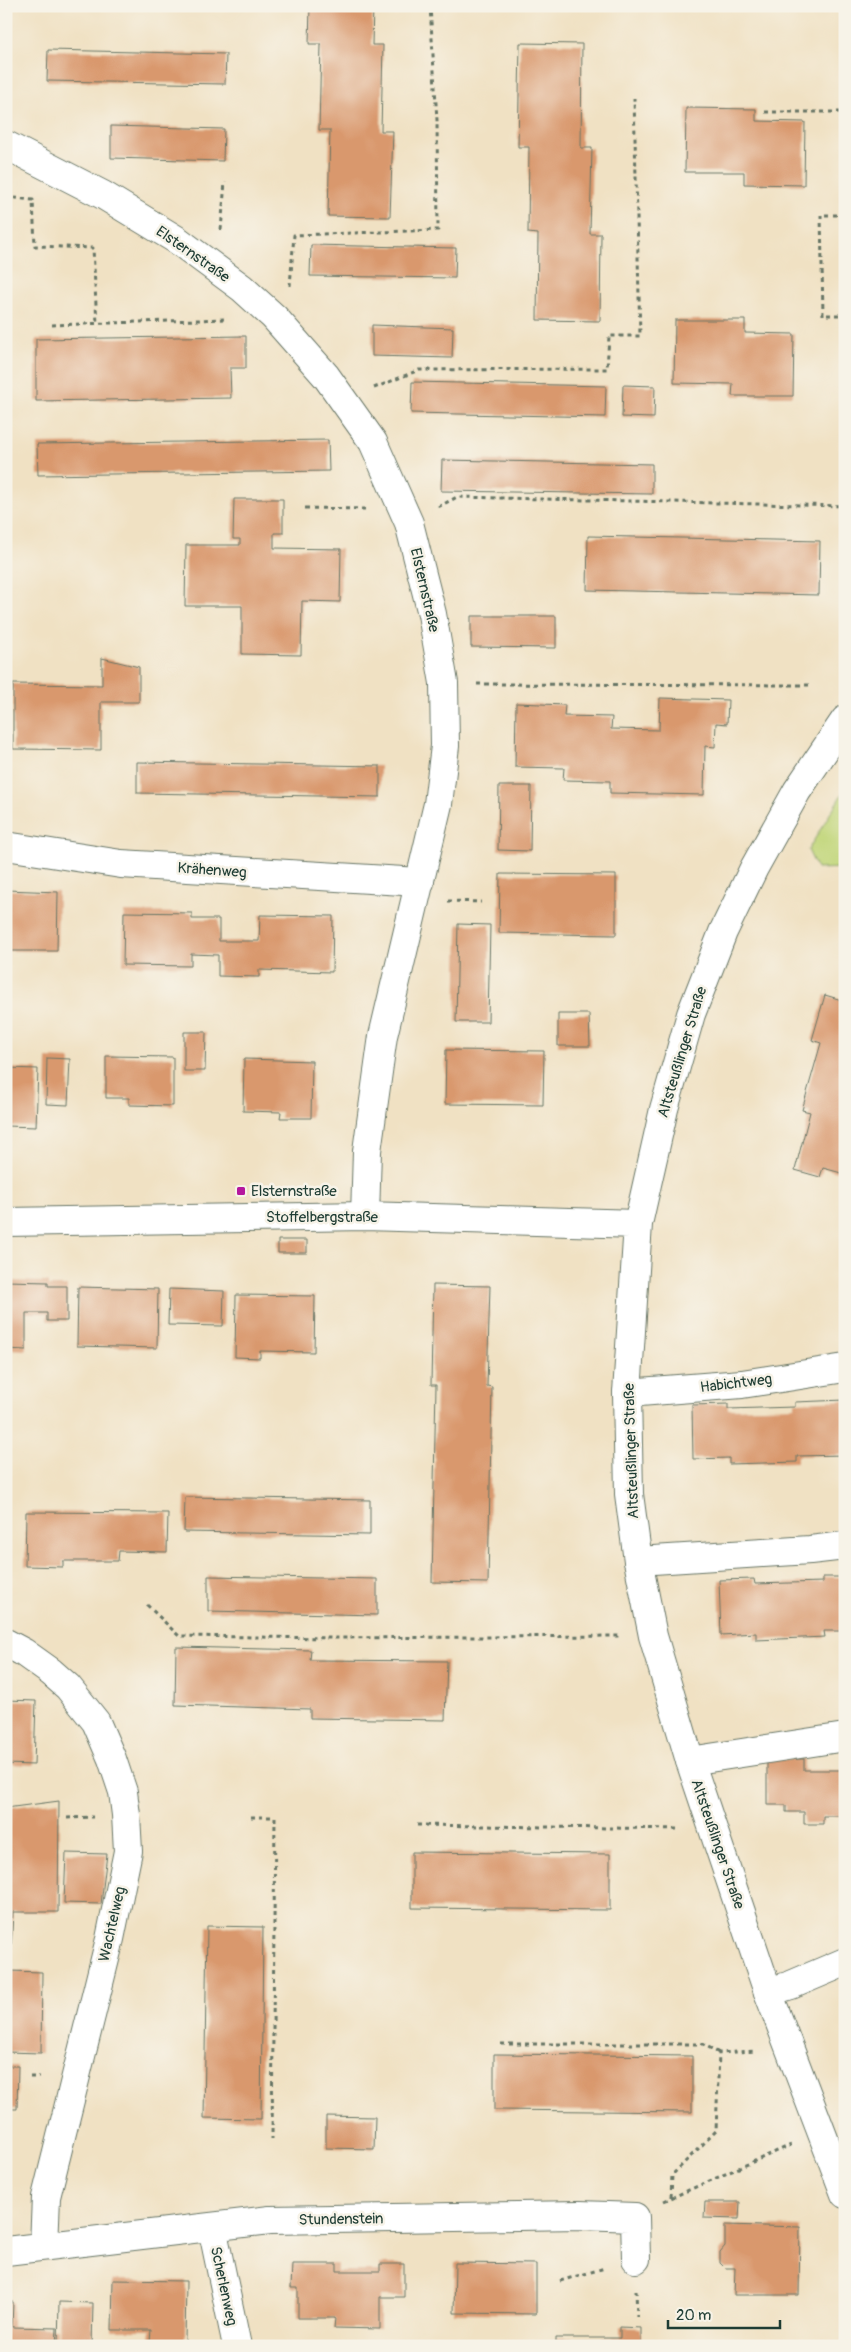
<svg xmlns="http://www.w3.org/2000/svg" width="851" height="2352" viewBox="0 0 851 2352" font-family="Pangolin,sans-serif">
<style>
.green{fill:#c1d679;stroke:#708a56}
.building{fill:#d9986d}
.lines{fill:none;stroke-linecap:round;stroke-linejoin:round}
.street-casing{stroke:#687666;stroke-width:30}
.secondary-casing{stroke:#687666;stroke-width:30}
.path{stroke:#687666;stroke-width:3;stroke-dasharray:4 4;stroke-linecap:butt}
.street{stroke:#fff;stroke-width:28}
.secondary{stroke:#fff;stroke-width:28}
.poi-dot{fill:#b5179e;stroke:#f7f3e8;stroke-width:2}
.labels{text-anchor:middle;stroke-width:5;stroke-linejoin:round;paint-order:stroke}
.street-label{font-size:15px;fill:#1f3d34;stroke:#f7f3e8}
.poi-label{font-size:15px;fill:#1f3d34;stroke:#f7f3e8;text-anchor:start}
</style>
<rect width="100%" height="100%" fill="#f7f3e8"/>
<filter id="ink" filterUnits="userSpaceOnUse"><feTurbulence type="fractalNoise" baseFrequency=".02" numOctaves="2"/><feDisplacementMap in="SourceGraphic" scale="10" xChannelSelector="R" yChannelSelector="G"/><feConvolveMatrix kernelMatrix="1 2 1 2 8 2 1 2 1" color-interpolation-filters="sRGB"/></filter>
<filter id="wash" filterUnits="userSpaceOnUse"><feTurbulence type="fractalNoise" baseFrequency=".0096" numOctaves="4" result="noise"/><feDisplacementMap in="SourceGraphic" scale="20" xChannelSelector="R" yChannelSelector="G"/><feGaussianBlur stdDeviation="1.12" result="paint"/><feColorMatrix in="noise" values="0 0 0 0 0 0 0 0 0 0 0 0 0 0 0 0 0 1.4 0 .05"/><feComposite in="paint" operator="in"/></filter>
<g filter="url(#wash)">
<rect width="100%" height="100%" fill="#f0e1c3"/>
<!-- green -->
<path class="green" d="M845 789V868L817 869 808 850Z"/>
<g id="blocks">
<!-- building -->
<path class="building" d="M310 6H373L372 45H383L381 131H393L390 217 328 216 330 130H319L321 44H309Z
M520 43 582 44 581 148H592L590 234H601L600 321 537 320 538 234 528 233 529 147H518Z
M48 50 226 54 225 84 47 81Z
M686 108 756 109V121L805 122 804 185 744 184V172H685Z
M111 126 224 129 223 161 111 158Z
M311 245 456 248 455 278 310 276Z
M675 320H745V333L794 334 793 396H732L733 384 674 383Z
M372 325 453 328 452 358 372 356Z
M246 336V368H230L231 398 36 401V339Z
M412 382 606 386 605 417 411 413Z
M623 385 655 386 654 418 622 417Z
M328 440 329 471 38 475 37 444Z
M442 460 652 464V494L441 491Z
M234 499H283V533H274V548L341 549 340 602 302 601 301 655 242 654V606H185L186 545H240V539H233Z
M588 536 820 541 819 595 587 590Z
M471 616H556V648L471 647Z
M102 658 139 667V702H101V750L13 749V684L102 685Z
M660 698 728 700 727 724 716 723 715 747 705 746 704 795 610 793V781L563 780 564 768 515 767 516 703 565 705 564 716 612 717 611 729 659 730Z
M137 762 380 766V797L137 793Z
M499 786H531L530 851 498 850Z
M500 874 616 875V935L499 933Z
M6 890 58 892 57 951H6Z
M124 912 192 913V919H219V941H259L260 915 333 916 332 972 259 970V977L218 976V955L191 954V966L123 965Z
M458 924 490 925 488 1022H456Z
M825 995 845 1001V1174L823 1168 820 1177 795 1170 810 1112 802 1110 821 1043 812 1040Z
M558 1014H589L590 1046H558Z
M184 1032H206L205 1071H184Z
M446 1050 544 1051 543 1105 445 1104Z
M106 1056 173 1057V1106L129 1105V1098H106Z
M47 1058 70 1059 68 1105 46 1104Z
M244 1059 312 1061 311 1118H280L281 1112 243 1111Z
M6 1068 38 1069 36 1127 6 1126Z
M278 1240H307V1253H278Z
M6 1281 48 1282V1286H67V1321H47V1313H26V1350L6 1349Z
M433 1285 490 1286 487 1386 492 1387 488 1583 432 1582 436 1385H431Z
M78 1287 158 1289 157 1348 77 1346Z
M169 1289 224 1291 223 1326 168 1325Z
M236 1295 315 1296 314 1352 260 1351V1358L235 1357Z
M845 1400V1455L797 1456V1462L764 1463 729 1464V1458L693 1459 692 1405 728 1404V1409L795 1407V1402Z
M185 1497 370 1500V1535L184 1532Z
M26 1512 168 1513 167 1552 119 1551 118 1561H63V1567L25 1566Z
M208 1576 377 1579V1615L208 1611Z
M823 1577H845V1631H824L825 1637 756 1640V1633L721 1635 719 1580 754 1579 755 1584 823 1582Z
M176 1647 311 1650 310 1660 447 1661 445 1720 310 1718V1709L175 1705Z
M6 1700 36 1701 34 1765 6 1764Z
M767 1759H804V1770H845V1823H841V1816H823V1824H804V1812H786V1805H767Z
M59 1801 58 1912H13L10 1971 42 1972 41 2053 6 2052V1808Z
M412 1852 610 1854V1910L412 1908Z
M66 1853 107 1854 101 1904 64 1903Z
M207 1926 263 1927 261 2119 204 2118Z
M494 2054 692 2056V2112L494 2110Z
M6 2066H18L17 2109H8V2127Z
M326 2116 375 2117 374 2149 326 2148Z
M705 2202H740L739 2219 704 2218Z
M725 2225 800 2227 799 2295H734L735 2268H725L720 2263V2252L725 2246Z
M455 2263 536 2264V2314L454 2313Z
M292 2264H337V2271H380V2264H404V2297H380V2329L334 2328 335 2318H298V2288H291Z
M113 2280 186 2281 185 2342 150 2341 151 2330H112Z
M6 2302H13L12 2327 57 2328 56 2346H6Z
M59 2302 93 2303 92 2346H58Z
M620 2327 641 2328V2346H556V2338H620Z"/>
</g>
</g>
<g filter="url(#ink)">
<use href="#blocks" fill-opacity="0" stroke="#687666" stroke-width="1"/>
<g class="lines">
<!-- street casing -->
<g class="street-casing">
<path id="street" d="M6 145 103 195 177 240 242 288 274 317 326 376 373 442 409 523 432 614 444 683 445 746 438 804 383 1036 367 1151 365 1216
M6 846 121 864 420 882
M627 1393 742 1384 845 1368
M638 1561 810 1550 845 1546
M6 1643 23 1652 51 1672 68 1687 96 1722 112 1759 123 1792 126 1815 128 1851 110 1939 46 2197 44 2246
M690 1761 845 1737
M768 1992 791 1985 845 1962
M212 2227 237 2346
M6 2251 270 2220 580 2215 635 2217 636 2259"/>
</g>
<!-- secondary casing -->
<g class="secondary-casing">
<path id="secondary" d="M845 720 797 791 754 868 723 932 691 1014 664 1109 638 1224 627 1393 629 1494 638 1561 653 1636 690 1761 768 1992 845 2194
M6 1222 365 1216 638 1224"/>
</g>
<!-- path -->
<path class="path" d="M765 112H842L845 190
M6 197 33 200 35 246 93 248 97 324
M845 215H821L823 315H845
M221 230 225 182
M290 286 294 235 438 230 437 120 430 6
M52 325 226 319
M374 388 419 370 607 369 609 336H640L634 98
M438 507 457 497 845 506
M305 508 367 509
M477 684 810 685
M448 901 481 902
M147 1605 179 1636 334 1638 620 1636
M251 1817H275L272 2139
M67 1818 93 1817
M417 1825 678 1829
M501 2044H703L719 2053
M30 2077H40
M671 2197 672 2175 716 2131 719 2053 756 2051
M664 2201 791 2145
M560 2281 605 2268
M636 2290 637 2317"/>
<!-- street -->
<use href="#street" class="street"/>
<!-- secondary -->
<use href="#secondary" class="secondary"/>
</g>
</g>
<!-- markers -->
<rect class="poi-dot" x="236" y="1186" width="10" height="10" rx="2.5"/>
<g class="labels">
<!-- street labels -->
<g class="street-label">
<text transform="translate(193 254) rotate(35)" y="5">Elsternstraße</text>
<text transform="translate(425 590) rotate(77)" y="5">Elsternstraße</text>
<text transform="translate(212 870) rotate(4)" y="5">Krähenweg</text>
<text transform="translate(682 1052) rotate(-73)" y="5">Altsteußlinger Straße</text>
<text x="322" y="1222">Stoffelbergstraße</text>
<text transform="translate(736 1383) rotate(-7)" y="5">Habichtweg</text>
<text transform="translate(631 1451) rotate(-92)" y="5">Altsteußlinger Straße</text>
<text transform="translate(718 1844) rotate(71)" y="5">Altsteußlinger Straße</text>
<text transform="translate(112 1924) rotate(-77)" y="5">Wachtelweg</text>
<text transform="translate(341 2219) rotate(-1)" y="5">Stundenstein</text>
<text transform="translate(224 2286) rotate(78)" y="5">Scherlenweg</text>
</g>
<!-- poi labels -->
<g class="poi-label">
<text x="251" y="1196">Elsternstraße</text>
</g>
</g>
<!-- margin -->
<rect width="851" height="2352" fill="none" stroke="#f7f3e8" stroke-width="25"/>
<!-- scale -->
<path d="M668 2320v8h112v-8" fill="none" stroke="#1f3d34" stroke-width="2.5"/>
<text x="676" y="2320" font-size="15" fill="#1f3d34" stroke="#f7f3e8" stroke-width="4" paint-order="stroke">20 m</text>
</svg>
